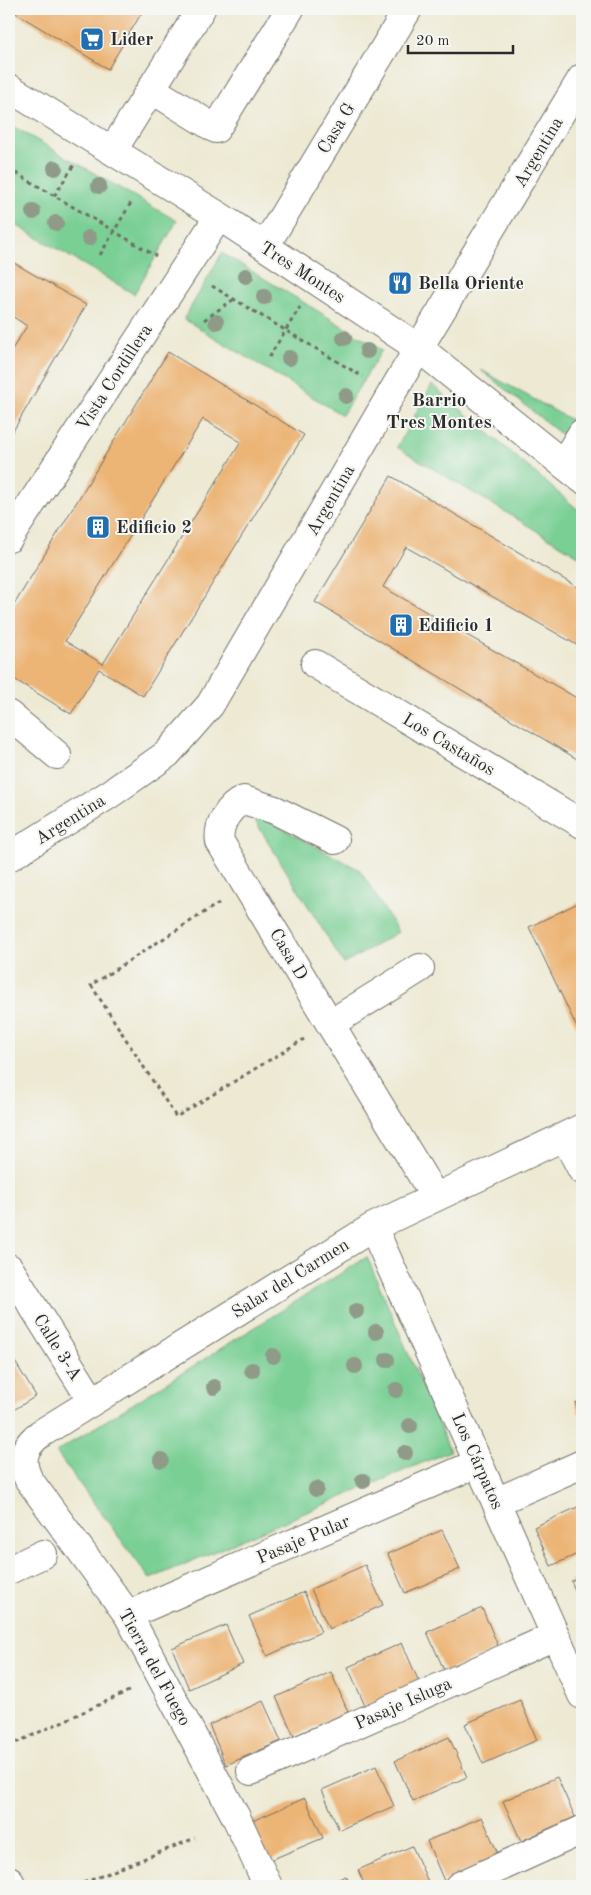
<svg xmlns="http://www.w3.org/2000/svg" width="591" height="1895" viewBox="0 0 591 1895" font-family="'Old Standard TT',serif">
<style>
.green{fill:#79cf94;stroke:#527d60}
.building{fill:#ecb474;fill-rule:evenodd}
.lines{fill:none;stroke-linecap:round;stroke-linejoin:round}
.minor-casing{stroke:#6f6e66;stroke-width:30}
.path{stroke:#6f6e66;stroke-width:3;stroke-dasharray:4 4;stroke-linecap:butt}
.minor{stroke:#fff;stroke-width:28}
.tree{fill:#8f9b88}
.labels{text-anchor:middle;stroke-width:4;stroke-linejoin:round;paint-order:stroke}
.poi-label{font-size:18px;font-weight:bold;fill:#2b2b2b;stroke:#f6f6f2;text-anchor:start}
.street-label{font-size:18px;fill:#2b2b2b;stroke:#f6f6f2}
.neighbourhood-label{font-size:19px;font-weight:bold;fill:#2b2b2b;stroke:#f6f6f2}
</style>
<rect width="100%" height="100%" fill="#f6f6f2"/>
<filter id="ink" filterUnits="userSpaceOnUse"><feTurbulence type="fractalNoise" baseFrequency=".02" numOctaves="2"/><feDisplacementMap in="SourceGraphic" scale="10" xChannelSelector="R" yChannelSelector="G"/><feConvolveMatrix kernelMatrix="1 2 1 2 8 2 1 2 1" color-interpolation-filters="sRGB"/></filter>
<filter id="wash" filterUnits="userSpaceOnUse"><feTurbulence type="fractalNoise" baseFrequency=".0096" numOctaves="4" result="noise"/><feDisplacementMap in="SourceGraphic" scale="20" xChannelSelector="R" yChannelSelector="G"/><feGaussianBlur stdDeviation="1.12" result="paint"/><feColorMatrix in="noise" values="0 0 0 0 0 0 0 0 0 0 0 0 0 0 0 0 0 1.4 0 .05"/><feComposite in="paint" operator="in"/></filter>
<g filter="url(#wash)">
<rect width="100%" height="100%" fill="#ede9d3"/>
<!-- green -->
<path class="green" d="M9 124 177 221 134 294 9 221Z
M222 253 382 350 342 415 184 319Z
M481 370 582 426V451Z
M432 385 582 513V558L397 447Z
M249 811 360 870 398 932 344 964Z
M367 1257 450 1451 150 1579 56 1452Z"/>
<g id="blocks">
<!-- building -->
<path class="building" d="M9 9H144L108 69Z
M9 260 86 305 9 438V354L27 326 9 314Z
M168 352 304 435 143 696 99 669 71 714 9 676V613ZM203 419 241 442 103 664 65 641Z
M391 476 582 590V648L406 547 383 587 582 701V762L315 602Z
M582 901V1038L529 927Z
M9 1352 36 1396 9 1413Z
M582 1400V1420L575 1403Z
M582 1505V1552L551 1566 534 1527Z
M442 1530 460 1569 405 1593 388 1554Z
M365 1565 383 1605 329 1629 311 1589Z
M582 1577V1606L571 1581Z
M304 1592 321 1632 267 1656 249 1616Z
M482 1608 499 1648 445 1672 427 1632Z
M226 1625 243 1664 189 1689 172 1648Z
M402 1643 419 1682 365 1706 348 1667Z
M331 1672 348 1712 294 1736 276 1697Z
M520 1700 537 1740 483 1764 465 1724Z
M263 1701 281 1741 226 1765 209 1725Z
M449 1737 467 1777 413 1801 395 1761Z
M376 1766 394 1806 339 1830 322 1790Z
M557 1777 575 1817 521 1841 503 1801Z
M305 1798 323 1838 268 1861 250 1822Z
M482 1817 499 1856 444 1881 427 1841Z
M412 1846 430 1886H365L358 1870Z
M346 1876 351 1886H322Z"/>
</g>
</g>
<g filter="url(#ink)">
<use href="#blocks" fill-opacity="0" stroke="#6f6e66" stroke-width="1"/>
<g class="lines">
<!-- minor casing -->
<g class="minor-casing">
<path id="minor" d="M9 88 219 216 420 349 582 479
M151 89 216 129 290 9
M113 150 201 9
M265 246 408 9
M563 464 582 433
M9 538 219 216
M315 664 582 824
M9 715 57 755
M335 840 275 810 244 800C229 806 217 825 220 842L435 1197
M9 857 110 794 167 754 210 705 400 379 582 78
M330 1024 420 968
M565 1137 582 1170
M373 1227 582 1695
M9 1268 92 1401
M496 1502 582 1464
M9 1570 43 1554
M128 1615 478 1463
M251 1771 555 1636
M9 1880 12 1886
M268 1886 236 1817 128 1615 29 1480C19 1461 23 1447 40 1434L373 1227 582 1128
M459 1886 582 1830"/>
</g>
<!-- path -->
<path class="path" d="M9 169 156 256
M54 196 74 165
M9 199 10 206
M100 255 132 201
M212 286 363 377
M204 320 234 299
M269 357 300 307
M219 903 91 985 176 1117 304 1039
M9 1746 129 1691
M76 1886 195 1838"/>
<!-- minor -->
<use href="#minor" class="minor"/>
</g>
<!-- trees -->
<g class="tree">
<circle cx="55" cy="168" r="8"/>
<circle cx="99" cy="186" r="8"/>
<circle cx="33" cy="212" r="8"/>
<circle cx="56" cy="223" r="8"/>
<circle cx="89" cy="238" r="8"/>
<circle cx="246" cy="276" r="8"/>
<circle cx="264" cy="297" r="8"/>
<circle cx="216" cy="322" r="8"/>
<circle cx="344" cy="338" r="8"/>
<circle cx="367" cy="351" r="8"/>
<circle cx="289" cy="358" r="8"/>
<circle cx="346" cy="396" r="8"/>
<circle cx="356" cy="1311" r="8"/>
<circle cx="376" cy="1332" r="8"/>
<circle cx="273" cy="1356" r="8"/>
<circle cx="387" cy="1360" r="8"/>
<circle cx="355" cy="1366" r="8"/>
<circle cx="252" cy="1370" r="8"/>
<circle cx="214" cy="1387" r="8"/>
<circle cx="396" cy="1390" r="8"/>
<circle cx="410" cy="1426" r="8"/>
<circle cx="405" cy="1453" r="8"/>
<circle cx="161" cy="1460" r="8"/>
<circle cx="363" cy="1481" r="8"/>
<circle cx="316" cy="1489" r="8"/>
</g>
</g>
<!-- icons -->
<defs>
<g id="supermarket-square" transform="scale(1.25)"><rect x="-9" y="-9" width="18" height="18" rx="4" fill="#1f6fb2" stroke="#f6f6f2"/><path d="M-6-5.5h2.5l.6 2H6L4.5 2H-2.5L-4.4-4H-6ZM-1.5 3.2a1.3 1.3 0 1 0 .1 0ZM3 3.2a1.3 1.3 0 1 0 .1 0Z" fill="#fff"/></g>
<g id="restaurant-square" transform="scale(1.25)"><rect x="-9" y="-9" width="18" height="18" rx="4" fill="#1f6fb2" stroke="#f6f6f2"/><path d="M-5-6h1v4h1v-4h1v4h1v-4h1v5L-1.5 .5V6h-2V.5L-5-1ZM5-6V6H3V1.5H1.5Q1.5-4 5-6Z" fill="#fff"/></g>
<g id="building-square" transform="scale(1.25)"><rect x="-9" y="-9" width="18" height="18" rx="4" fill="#1f6fb2" stroke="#f6f6f2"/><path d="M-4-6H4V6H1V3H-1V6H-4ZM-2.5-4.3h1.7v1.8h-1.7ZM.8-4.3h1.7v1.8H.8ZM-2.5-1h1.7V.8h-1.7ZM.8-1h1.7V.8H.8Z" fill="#fff"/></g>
</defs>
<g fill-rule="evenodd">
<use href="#supermarket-square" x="92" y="39"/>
<use href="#restaurant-square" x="400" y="283"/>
<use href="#building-square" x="98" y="527"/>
<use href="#building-square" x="401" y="625"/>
</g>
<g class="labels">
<!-- poi labels -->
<g class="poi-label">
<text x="110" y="45">Lider</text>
<text x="418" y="289">Bella Oriente</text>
<text x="116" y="533">Edificio 2</text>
<text x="418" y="631">Edificio 1</text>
</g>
<!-- street labels -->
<g class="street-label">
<text transform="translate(336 128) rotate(-59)" y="6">Casa G</text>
<text transform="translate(538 152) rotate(-59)" y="6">Argentina</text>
<text transform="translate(303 272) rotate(33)" y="6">Tres Montes</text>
<text transform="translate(114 377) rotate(-57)" y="6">Vista Cordillera</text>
<text transform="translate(330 500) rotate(-60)" y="6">Argentina</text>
<text transform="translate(449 744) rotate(31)" y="6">Los Castaños</text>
<text transform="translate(70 819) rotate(-32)" y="6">Argentina</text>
<text transform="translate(289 954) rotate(59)" y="6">Casa D</text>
<text transform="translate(290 1278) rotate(-32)" y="6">Salar del Carmen</text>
<text transform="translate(58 1347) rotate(58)" y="6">Calle 3-A</text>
<text transform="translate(478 1461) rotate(66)" y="6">Los Cárpatos</text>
<text transform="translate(303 1539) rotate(-23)" y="6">Pasaje Pular</text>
<text transform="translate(155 1667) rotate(61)" y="6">Tierra del Fuego</text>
<text transform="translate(403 1703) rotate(-24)" y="6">Pasaje Isluga</text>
</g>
<!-- neighbourhood labels -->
<g class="neighbourhood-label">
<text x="439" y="406">Barrio<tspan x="439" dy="22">Tres Montes</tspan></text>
</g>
</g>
<!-- margin -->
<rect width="591" height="1895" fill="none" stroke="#f6f6f2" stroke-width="30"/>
<!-- scale -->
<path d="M408 45v8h105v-8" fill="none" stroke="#2b2b2b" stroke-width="2.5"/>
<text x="416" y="45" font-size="15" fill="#2b2b2b" stroke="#f6f6f2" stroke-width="4" paint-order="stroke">20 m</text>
</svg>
